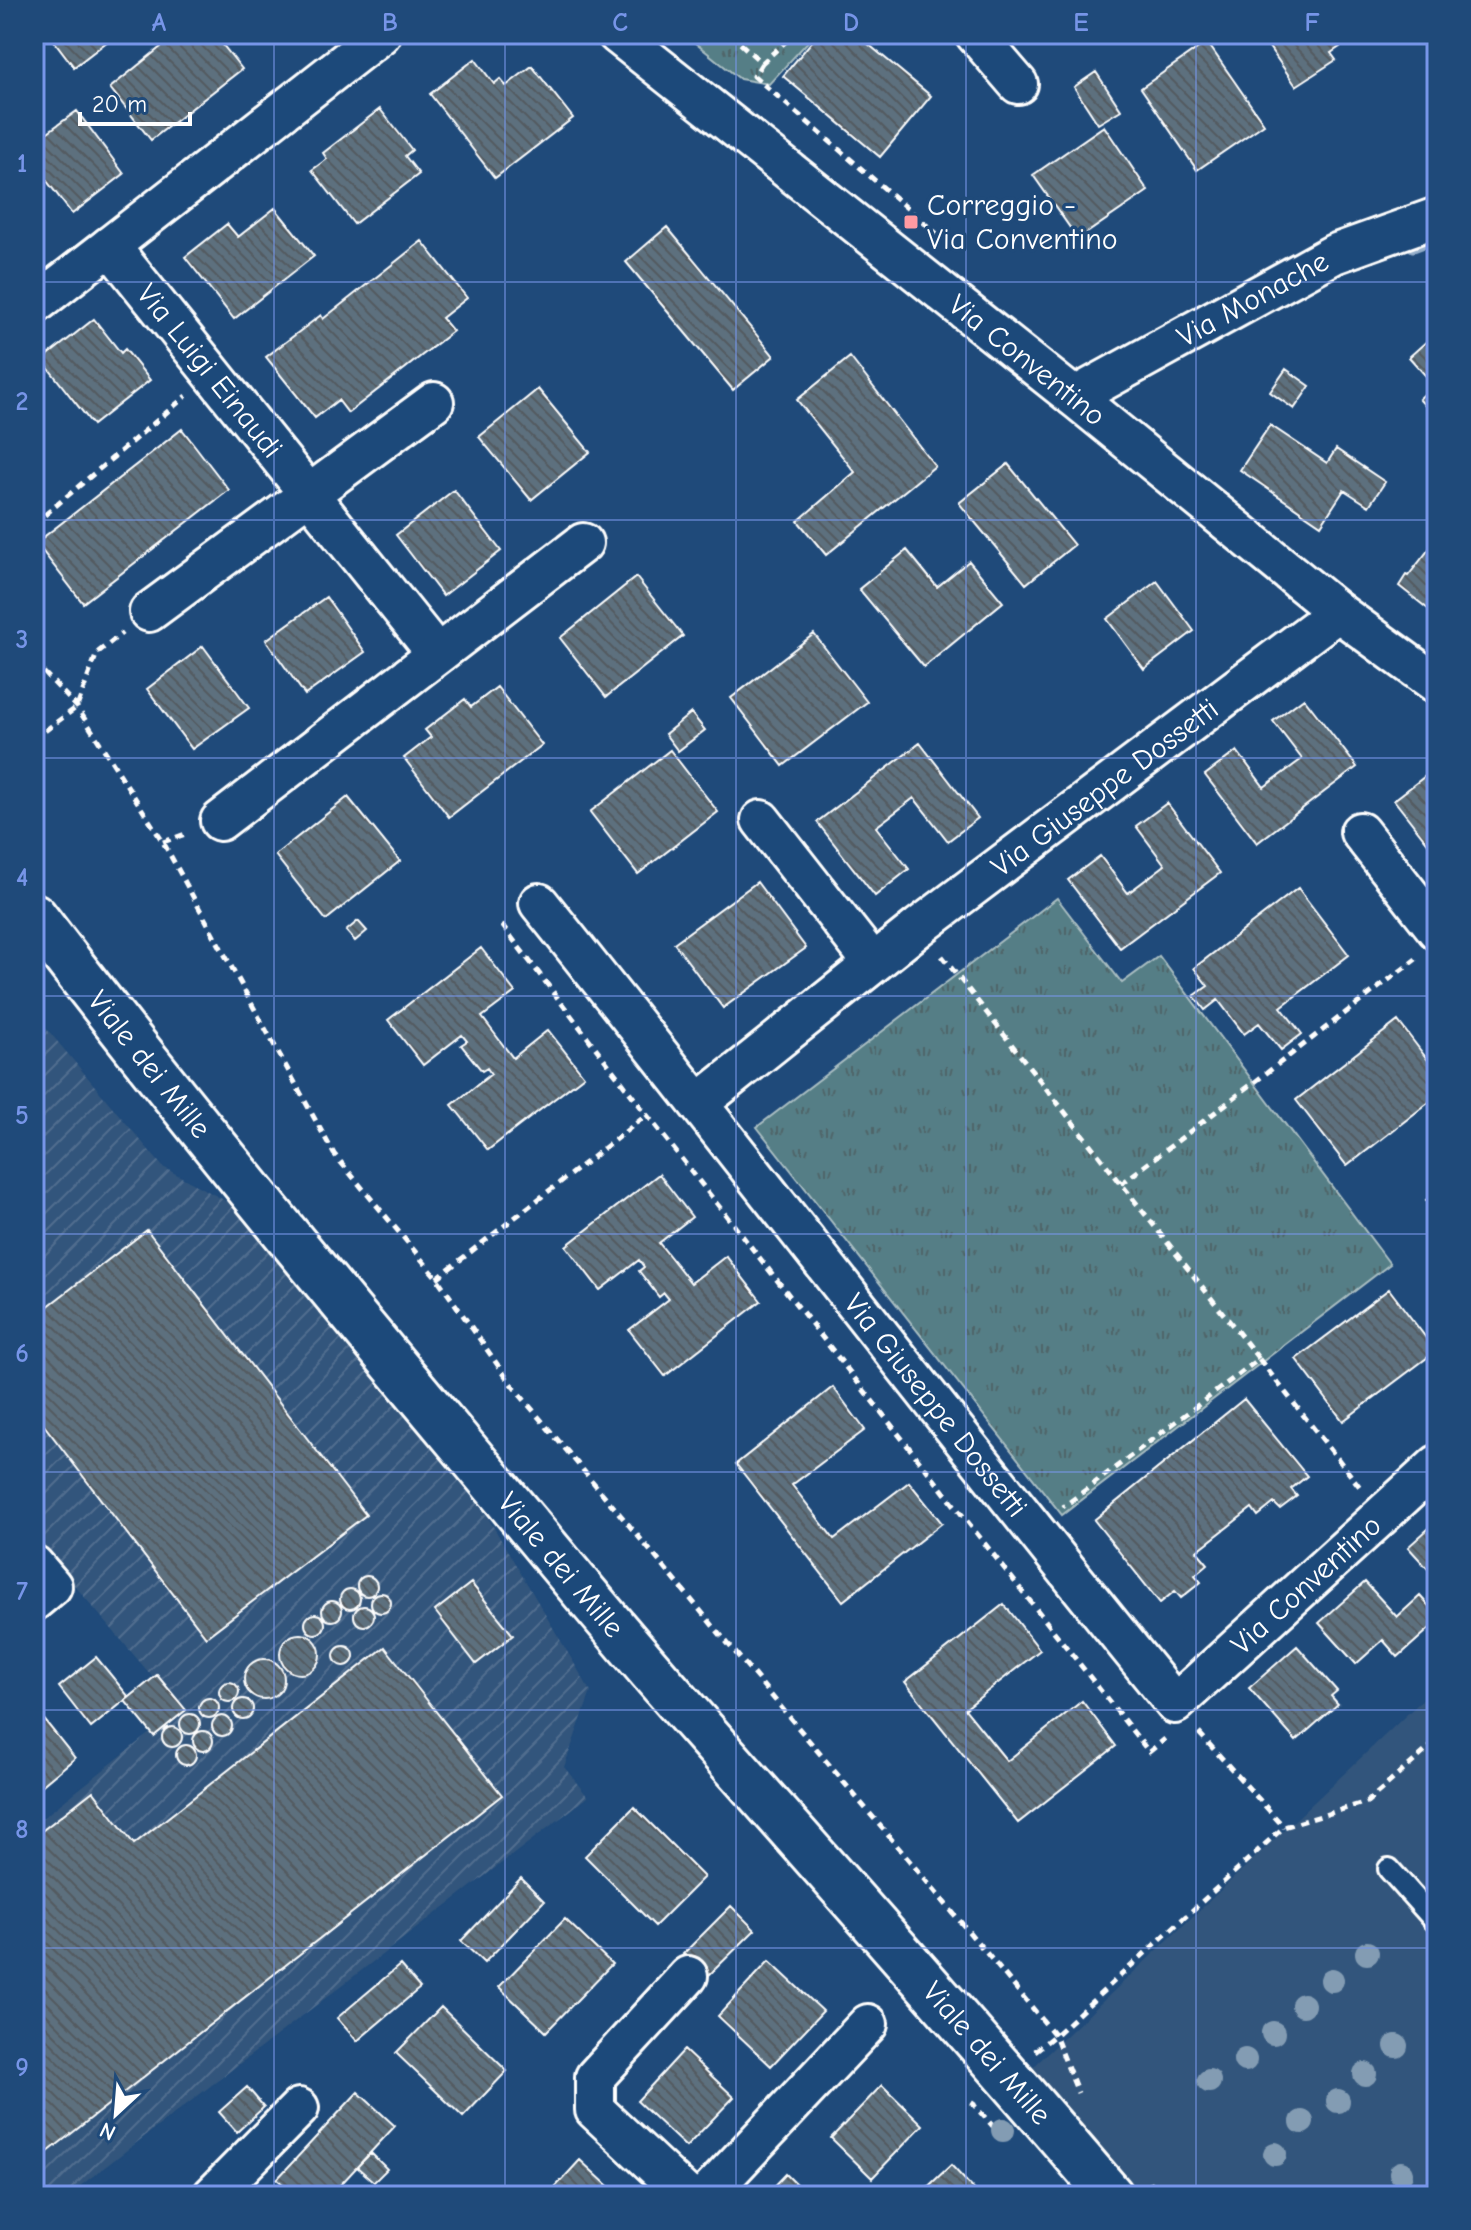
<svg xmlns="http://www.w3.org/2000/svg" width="1471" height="2230" viewBox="0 0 1471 2230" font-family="'Comic Neue',sans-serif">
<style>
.built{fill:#32557b}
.industrial{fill:url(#industrial-furrows)}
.grass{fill:url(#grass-tufts);stroke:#aabec2;stroke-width:2}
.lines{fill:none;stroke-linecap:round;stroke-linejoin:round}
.stream{stroke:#94aeca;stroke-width:11}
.building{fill:url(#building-back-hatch);stroke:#fff;stroke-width:2}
.service-casing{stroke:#fff;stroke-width:26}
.minor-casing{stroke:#fff;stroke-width:44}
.secondary-casing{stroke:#fff;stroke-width:50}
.path{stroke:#fff;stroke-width:5;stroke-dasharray:8 6;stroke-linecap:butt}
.service{stroke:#1f4a7a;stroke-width:20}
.minor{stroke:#1f4a7a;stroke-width:38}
.secondary{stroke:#1f4a7a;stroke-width:44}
.tree{fill:#839cb3}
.grid{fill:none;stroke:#7795e8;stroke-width:2;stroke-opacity:0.55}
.poi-dot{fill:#ff9aa2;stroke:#1f4a7a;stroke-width:3}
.labels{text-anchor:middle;stroke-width:7;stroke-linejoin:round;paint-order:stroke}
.poi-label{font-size:30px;fill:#fff;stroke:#1f4a7a;text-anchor:start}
.street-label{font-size:30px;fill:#fff;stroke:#1f4a7a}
.neatline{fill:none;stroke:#7795e8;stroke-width:3}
.grid-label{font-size:26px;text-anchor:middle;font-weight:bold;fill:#7795e8}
</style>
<defs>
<pattern id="industrial-furrows" width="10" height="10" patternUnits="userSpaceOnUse" patternTransform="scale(2)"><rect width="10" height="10" fill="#32557b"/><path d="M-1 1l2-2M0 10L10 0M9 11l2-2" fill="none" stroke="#516e8f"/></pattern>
<pattern id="grass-tufts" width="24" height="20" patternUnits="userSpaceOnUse" patternTransform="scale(2)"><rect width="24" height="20" fill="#547e86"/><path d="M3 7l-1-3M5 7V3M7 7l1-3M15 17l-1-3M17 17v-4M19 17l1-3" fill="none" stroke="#506569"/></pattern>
<pattern id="building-back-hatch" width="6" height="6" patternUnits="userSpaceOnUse" patternTransform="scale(2)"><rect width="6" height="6" fill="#5d707e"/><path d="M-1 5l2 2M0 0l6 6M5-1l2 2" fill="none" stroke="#535a60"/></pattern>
</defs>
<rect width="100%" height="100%" fill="#1f4a7a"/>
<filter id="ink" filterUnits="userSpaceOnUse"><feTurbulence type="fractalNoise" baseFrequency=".0125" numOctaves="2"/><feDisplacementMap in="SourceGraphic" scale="16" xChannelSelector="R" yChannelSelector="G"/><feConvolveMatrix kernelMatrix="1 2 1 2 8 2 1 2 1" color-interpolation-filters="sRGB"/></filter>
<g filter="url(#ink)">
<!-- built -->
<path class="built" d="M1437 1686V2196H1125L1030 2070Z"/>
<!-- industrial -->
<path class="industrial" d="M41 1022 163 1167 235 1206 487 1516 591 1692 564 1767 588 1797 67 2196H34V1825L180 1709 34 1538V1028Z"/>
<!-- grass -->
<path class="grass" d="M684 34H815L769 84 740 79Z
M1057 898 1122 983 1159 956 1390 1264 1062 1515 757 1127Z"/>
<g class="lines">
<!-- stream -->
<path class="stream" d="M1413 247 1437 238"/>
</g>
<!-- building -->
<path class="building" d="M49 34H117L74 67Z
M177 34H214L242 69 151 140 110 88Z
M818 34H856L931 96 880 157 783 76Z
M1260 34H1359L1331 53 1336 60 1296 86Z
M1207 42 1264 124 1197 170 1141 88Z
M475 59 494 84 500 79 506 86 532 66 573 118 495 178 430 94Z
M1096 72 1121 110 1098 124 1074 87Z
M380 109 412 150 405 156 419 174 354 224 312 170 327 159 323 153Z
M77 111 124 174 72 214 34 164V142Z
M1104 126 1148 191 1078 239 1033 175Z
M275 208 314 256 234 319 185 257 227 224 238 237Z
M667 227 774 356 733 390 626 262Z
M422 241 467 298 442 318 453 331 348 413 338 400 315 418 266 357 321 315 323 319Z
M94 319 121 353 125 349 150 380 93 425 42 360Z
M1437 332V419L1419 399 1434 385 1409 357Z
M850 357 935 466 826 555 798 521 855 472 797 400Z
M1286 369 1310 386 1294 409 1270 392Z
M538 389 590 452 531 500 479 437Z
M1270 425 1327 463 1336 449 1385 482 1369 506 1344 490 1321 525 1240 470Z
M182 429 229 490 83 603 36 543Z
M1008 464 1074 545 1026 584 959 503Z
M454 490 501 551 443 596 396 535Z
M1437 539V612L1430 607 1428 609 1399 586 1406 575 1408 576Z
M907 550 937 587 969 561 1003 602 924 667 859 589Z
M636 577 683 636 606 697 560 638Z
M1157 581 1194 631 1144 669 1107 619Z
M326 597 365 652 305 695 266 640Z
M814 634 867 702 783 766 731 698Z
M203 646 249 708 192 749 147 689Z
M497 687 542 745 449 817 404 758 431 737 425 730 465 699 471 707Z
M1304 698 1357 767 1257 843 1205 775 1237 751 1264 787 1302 759 1273 721Z
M691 713 705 730 678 751 665 734Z
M920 743 978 818 948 841 914 798 876 827 909 869 875 896 817 822Z
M670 750 718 812 638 874 590 812Z
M1437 767V855L1394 800Z
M348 797 400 861 326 920 275 855Z
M1167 803 1220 873 1120 948 1068 880 1100 856 1128 893 1165 865 1136 826Z
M757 882 806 948 723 1008 674 943Z
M1298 888 1349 955 1281 1007 1302 1034 1281 1050 1259 1023 1244 1034 1218 1000 1205 1010 1194 996 1208 986 1194 968Z
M358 921 367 931 355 941 346 931Z
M481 948 515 992 482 1017 513 1058 548 1030 584 1076 488 1150 452 1105 491 1074 487 1068 482 1071 461 1045 467 1041 462 1035 423 1065 388 1020Z
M1398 1021 1437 1072V1096L1347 1166 1296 1100Z
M659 1174 692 1217 659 1243 691 1283 726 1256 761 1301 665 1376 629 1330 669 1299 664 1293 659 1297 639 1271 644 1267 639 1260 600 1290 566 1246Z
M1437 1191V1215L1426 1200Z
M147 1230 366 1515 206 1637 34 1412V1317Z
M1389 1289 1436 1351 1343 1421 1296 1359Z
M833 1387 865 1430 792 1485 834 1539 909 1482 942 1523 843 1601 736 1464Z
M1244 1399 1307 1476 1291 1489 1297 1496 1280 1509 1274 1503 1258 1516 1252 1508 1197 1551 1208 1564 1195 1575 1201 1582 1181 1598 1175 1591 1160 1603 1094 1520Z
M1437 1521V1579L1408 1547Z
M357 1586a10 10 0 1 1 20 0a10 10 0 1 1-20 0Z
M1365 1582 1397 1617 1420 1596 1437 1615V1622L1398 1657 1383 1640 1356 1664 1319 1623Z
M471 1583 513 1635 476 1664 435 1611Z
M340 1599a10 10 0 1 1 20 0a10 10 0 1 1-20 0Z
M371 1603a10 10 0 1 1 20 0a10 10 0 1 1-20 0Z
M322 1611a10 10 0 1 1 20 0a10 10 0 1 1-20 0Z
M1004 1604 1040 1650 965 1709 1007 1761 1082 1701 1116 1746 1018 1823 905 1682Z
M354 1616a10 10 0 1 1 20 0a10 10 0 1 1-20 0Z
M305 1624a10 10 0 1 1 20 0a10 10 0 1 1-20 0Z
M280 1654a20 20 0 1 1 40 0a20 20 0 1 1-40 0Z
M334 1656a10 10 0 1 1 20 0a10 10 0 1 1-20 0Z
M1297 1646 1337 1691 1331 1696 1338 1704 1296 1741 1249 1688Z
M385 1647 502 1795 34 2163V1837L93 1791 134 1844Z
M96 1657 129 1697 91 1728 59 1687Z
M244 1679a20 20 0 1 1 40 0a20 20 0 1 1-40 0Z
M157 1675 186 1710 154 1736 125 1701Z
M219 1692a10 10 0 1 1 20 0a10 10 0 1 1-20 0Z
M199 1708a10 10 0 1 1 20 0a10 10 0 1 1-20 0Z
M233 1709a10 10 0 1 1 20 0a10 10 0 1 1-20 0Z
M34 1707 75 1758 34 1792Z
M180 1724a10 10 0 1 1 20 0a10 10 0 1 1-20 0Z
M212 1726a10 10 0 1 1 20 0a10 10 0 1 1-20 0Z
M162 1737a10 10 0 1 1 20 0a10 10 0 1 1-20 0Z
M193 1741a10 10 0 1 1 20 0a10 10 0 1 1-20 0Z
M176 1755a10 10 0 1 1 20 0a10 10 0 1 1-20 0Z
M634 1807 704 1877 655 1926 585 1856Z
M521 1878 544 1901 484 1963 461 1941Z
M731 1906 755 1930 706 1978 683 1954Z
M565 1919 612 1964 546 2032 499 1987Z
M769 1961 823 2011 771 2066 718 2016Z
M400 1965 420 1988 357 2041 337 2018Z
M441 2007 507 2071 463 2117 396 2053Z
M684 2050 734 2097 686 2147 637 2101Z
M882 2085 923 2125 872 2178 831 2138Z
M247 2087 264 2107 237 2132 219 2112Z
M358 2092 395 2126 330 2196H296L277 2179Z
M371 2153 387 2169 374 2182 357 2167Z
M580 2160 619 2196H547Z
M951 2165 980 2196H918Z
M786 2174 808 2196H765Z"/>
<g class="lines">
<!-- service casing -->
<g class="service-casing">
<path id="service" d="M1389 1869 1437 1923"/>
</g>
<!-- minor casing -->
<g class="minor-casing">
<g id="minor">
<path id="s1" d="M381 34 110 246 437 654"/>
<path id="s2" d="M617 34 1074 397 1338 612 1437 684"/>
<path d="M975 34 1018 84"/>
<path d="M34 305 110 246"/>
<path id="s3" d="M1074 397 1334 254 1437 217"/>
<path d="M149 612 434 402"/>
<path d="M761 820 873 963"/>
<path d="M220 821 583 543"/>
<path d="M1360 832 1437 930"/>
<path id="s4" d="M539 903C752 1169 959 1440 1175 1704L1437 1465"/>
<path id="s5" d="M699 1103 919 927 1338 612"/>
<path d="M34 1565 52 1586 34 1601"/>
<path d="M212 2196 299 2108"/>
<path d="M687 2196 595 2110V2077L688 1976"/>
<path d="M706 2196 868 2024"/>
</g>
</g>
<!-- secondary casing -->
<g class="secondary-casing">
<g id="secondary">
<path id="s6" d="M34 916C172 1097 316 1272 462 1446 536 1534 608 1623 684 1709 827 1871 971 2032 1111 2196"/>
</g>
</g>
<!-- path -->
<path class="path" d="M730 34 762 63 794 34
M762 63 754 76 937 234
M34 524 186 396
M34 662 77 707 163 842 334 1154 437 1278 511 1384 1055 2035 1078 2093
M34 739 77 707 97 653 122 633
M163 842 188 833
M502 925 647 1115 1149 1752 1165 1739
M942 956 1259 1359 1063 1507
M1121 1184 1416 959
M437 1278 648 1114
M1259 1359 1360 1487
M1199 1733 1284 1827
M1035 2051 1055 2035 1284 1827 1367 1802 1437 1741
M975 2101 973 2104 1006 2141
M1150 2182 1162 2196"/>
<!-- service -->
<use href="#service" class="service"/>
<!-- minor -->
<use href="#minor" class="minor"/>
<!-- secondary -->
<use href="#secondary" class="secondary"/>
</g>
<!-- trees -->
<g class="tree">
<circle cx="1367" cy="1953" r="12"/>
<circle cx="1332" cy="1980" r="12"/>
<circle cx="1303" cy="2005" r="12"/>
<circle cx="1273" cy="2033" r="12"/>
<circle cx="1396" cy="2046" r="12"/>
<circle cx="1245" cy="2060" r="12"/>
<circle cx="1365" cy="2074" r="12"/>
<circle cx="1209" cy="2081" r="12"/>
<circle cx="1338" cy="2101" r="12"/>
<circle cx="1302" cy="2122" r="12"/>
<circle cx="1003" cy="2130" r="12"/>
<circle cx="1275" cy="2154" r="12"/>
<circle cx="1401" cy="2173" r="12"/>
</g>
</g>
<!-- grid -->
<path class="grid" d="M274 34V2196M505 34V2196M736 34V2196M966 34V2196M1196 34V2196M34 282H1437M34 520H1437M34 758H1437M34 996H1437M34 1234H1437M34 1472H1437M34 1710H1437M34 1948H1437"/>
<!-- markers -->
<rect class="poi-dot" x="903" y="214" width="16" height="16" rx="4"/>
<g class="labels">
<!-- poi labels -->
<g class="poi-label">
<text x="927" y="215">Correggio -<tspan x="927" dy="34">Via Conventino</tspan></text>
</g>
<!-- street labels -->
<g class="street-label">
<text dy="10" stroke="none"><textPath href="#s3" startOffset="204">Via Monache</textPath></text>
<text dy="10" stroke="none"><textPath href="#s2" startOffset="524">Via Conventino</textPath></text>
<text dy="10" stroke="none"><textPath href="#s1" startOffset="504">Via Luigi Einaudi</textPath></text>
<text dy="10" stroke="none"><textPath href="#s5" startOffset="514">Via Giuseppe Dossetti</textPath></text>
<text dy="10" stroke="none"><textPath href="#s6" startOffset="188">Viale dei Mille</textPath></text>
<text dy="10" stroke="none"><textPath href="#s4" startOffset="640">Via Giuseppe Dossetti</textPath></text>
<text dy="10" stroke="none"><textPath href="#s6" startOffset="836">Viale dei Mille</textPath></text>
<text dy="10" stroke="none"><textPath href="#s4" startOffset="1200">Via Conventino</textPath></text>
<text dy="10" stroke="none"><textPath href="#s6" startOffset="1484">Viale dei Mille</textPath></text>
</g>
</g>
<!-- margin -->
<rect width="1471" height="2230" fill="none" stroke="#1f4a7a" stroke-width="88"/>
<!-- north arrow -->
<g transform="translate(116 2114) rotate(206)" stroke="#1f4a7a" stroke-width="6" paint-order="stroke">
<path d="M0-6L14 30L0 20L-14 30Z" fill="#ffffff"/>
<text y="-12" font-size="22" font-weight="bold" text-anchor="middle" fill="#ffffff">N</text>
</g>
<!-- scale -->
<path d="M80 112v12h110v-12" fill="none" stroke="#ffffff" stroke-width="4"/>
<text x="92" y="112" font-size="24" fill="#ffffff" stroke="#1f4a7a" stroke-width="6" paint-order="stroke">20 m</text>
<rect x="44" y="44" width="1383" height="2142" class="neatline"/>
<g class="grid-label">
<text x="159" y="31">A</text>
<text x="390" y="31">B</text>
<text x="620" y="31">C</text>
<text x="851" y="31">D</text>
<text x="1081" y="31">E</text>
<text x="1312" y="31">F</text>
<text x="22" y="172">1</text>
<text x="22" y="410">2</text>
<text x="22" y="648">3</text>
<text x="22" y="886">4</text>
<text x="22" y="1124">5</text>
<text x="22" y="1362">6</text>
<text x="22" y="1600">7</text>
<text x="22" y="1838">8</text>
<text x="22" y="2076">9</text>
</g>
</svg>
